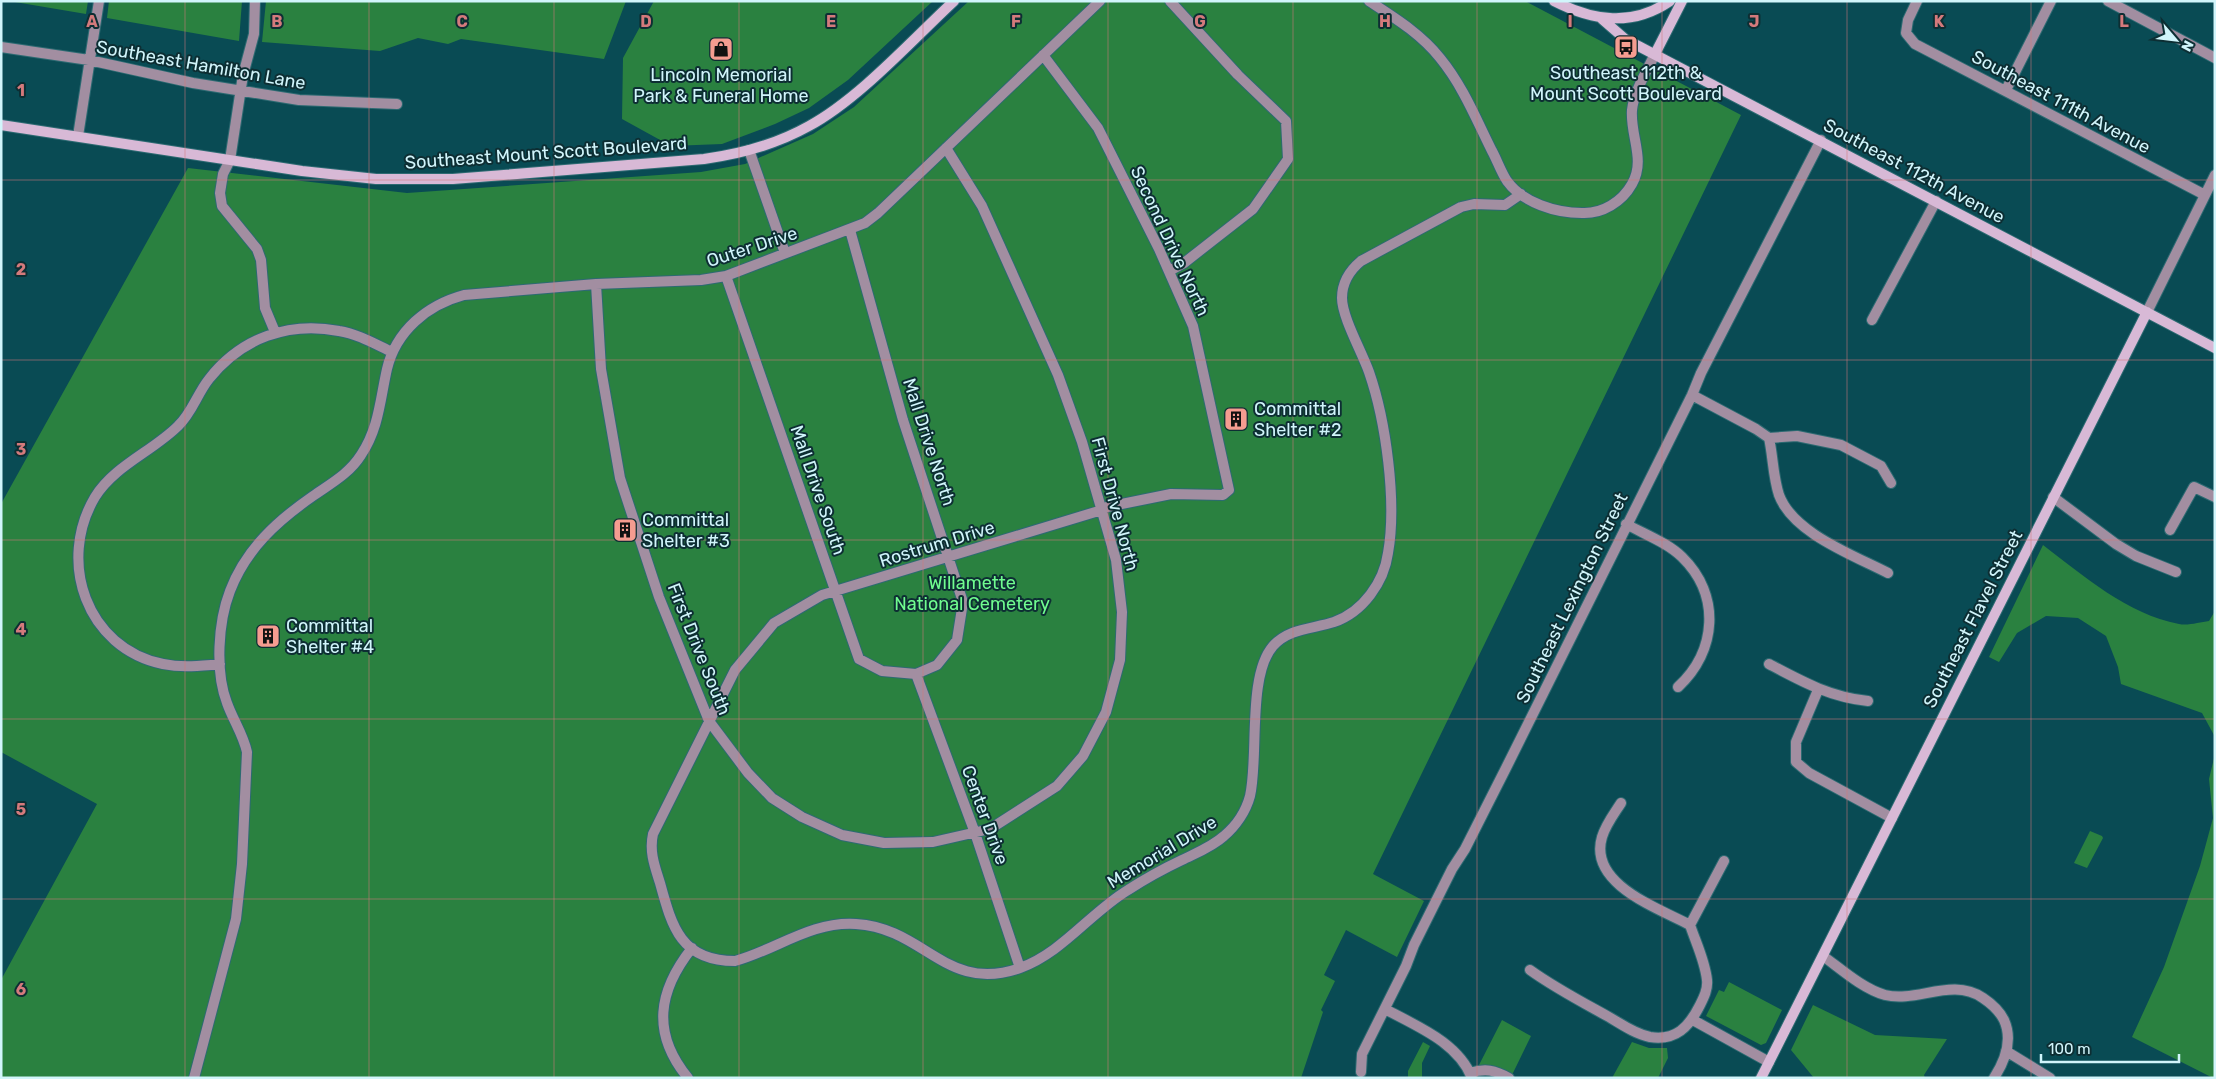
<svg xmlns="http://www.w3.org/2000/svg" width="2216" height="1079" viewBox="0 0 2216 1079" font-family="Rubik,sans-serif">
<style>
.green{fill:#2a8140}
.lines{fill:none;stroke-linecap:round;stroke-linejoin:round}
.street-casing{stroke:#2d6a72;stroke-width:12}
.secondary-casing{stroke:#2d6a72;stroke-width:12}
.street{stroke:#a28ea1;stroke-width:10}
.secondary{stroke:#d8b9d6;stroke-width:10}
.grid{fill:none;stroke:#d47a7c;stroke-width:1;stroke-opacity:0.55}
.labels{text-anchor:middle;stroke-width:4;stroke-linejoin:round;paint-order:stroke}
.street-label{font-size:18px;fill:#d1f5fb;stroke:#0d2e33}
.poi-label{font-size:18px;fill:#d1f5fb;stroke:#0d2e33;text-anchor:start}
.park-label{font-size:18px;fill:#70fc8f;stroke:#0d2e33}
.grid-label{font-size:16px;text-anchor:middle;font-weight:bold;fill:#d47a7c;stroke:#0d2e33;stroke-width:4;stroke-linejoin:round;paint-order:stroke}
</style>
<rect width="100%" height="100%" fill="#094b54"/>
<!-- green -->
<path class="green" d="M9 1H88L86 14Z
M109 1H242L239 41 107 18Z
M266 1H626L604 59 461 39 448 44 418 38 380 51 262 42Z
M654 1H933L848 80 809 108 775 124 722 144 671 146 622 119 623 58Z
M969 1H1525L1741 115 1373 874 1424 901 1397 957 1346 930 1324 975 1335 981 1321 1010 1323 1012 1301 1078H1V980L97 804 1 752V504L188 168 407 193 701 172 745 164 813 134 854 107Z
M2043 545C2084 576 2127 614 2179 624 2188 626 2200 622 2209 621L2215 611V737L2202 713 2121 684 2118 667 2106 636 2078 618 2046 616 2017 633 1999 662 1989 657Z
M2215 754V1078H2213L2132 1037 2164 967 2200 866 2213 818 2209 779Z
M2090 831 2102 836 2103 838 2087 868 2074 863Z
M1729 982 1782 1010 1766 1043 1761 1045 1706 1016 1719 990 1724 992Z
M1813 1005 1875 1035 1947 1039 1924 1075 1925 1078H1814L1791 1050Z
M1502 1020 1531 1036 1512 1075 1497 1067 1479 1065Z
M1423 1042 1430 1046 1422 1063V1078H1408V1071Z
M1632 1042 1649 1048H1667L1668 1058 1658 1078H1612Z"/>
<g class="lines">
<!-- street casing -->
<g class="street-casing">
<path id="street" d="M255 1 254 34 243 75 230 160 223 174 220 193 222 206 257 249 261 260 265 308 275 332
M1369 1C1395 18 1421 34 1440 58 1463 86 1476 119 1492 151 1497 160 1501 172 1507 181 1523 203 1556 213 1582 213 1602 214 1622 202 1632 184 1646 160 1630 136 1632 110 1634 91 1647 71 1655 54
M1917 1 1908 20 1906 33 1915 44 2205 195
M2108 1 2215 58
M1 47 89 60 193 83 299 100 397 104
M1043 55 1098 128 1159 249 1193 326 1229 490 1223 495 1171 494 1107 507 1102 510 822 595 774 623 735 670 653 834C649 852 655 867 660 883 672 927 681 961 735 961 776 950 811 921 856 924 925 928 946 994 1020 968 1062 953 1090 913 1128 890 1145 879 1163 869 1182 860 1196 853 1212 847 1224 836 1236 826 1246 811 1250 796 1259 757 1247 676 1273 646 1289 628 1313 629 1334 622 1363 612 1384 582 1388 553 1397 502 1386 421 1369 372 1362 352 1342 317 1342 298 1342 283 1349 271 1361 261L1461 207 1474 204 1505 205 1521 194
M2006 90 2051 1
M78 136 99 1
M749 150 785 253
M1169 271 1184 263 1253 209 1288 159 1286 121 1238 75 1170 1
M726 276 859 659 882 671 916 674 937 665 957 640 963 602 903 420 850 230
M596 284 601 369 620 478 659 597 709 721 748 773 772 798 802 817 842 835 884 843 933 842 990 829 1057 786 1083 756 1106 712 1120 660 1122 612 1116 560 1082 442 1058 375 982 206 946 148
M2147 312 2215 175
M1872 320 1936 201
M1692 395 1756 429 1769 438C1773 456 1773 477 1779 495 1793 533 1853 555 1888 573
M1769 438 1797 436 1841 445 1881 466 1891 483
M2053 497 2116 544 2136 556 2176 572
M1626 524C1644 534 1668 543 1682 557 1721 595 1717 651 1678 687
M2170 530 2194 487 2215 497
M220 664C201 666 182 668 163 664 86 648 57 561 95 497 114 466 153 451 178 426 192 413 197 394 209 379 241 338 289 321 339 331 358 334 375 344 392 352
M1769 664C1803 682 1830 697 1868 701
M916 674 975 833 1020 968
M1818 690 1796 742V762L1809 773 1892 818
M1690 925 1724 861
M1823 956C1841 969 1863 989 1885 995 1917 1003 1952 977 1983 998 1992 1004 1999 1010 2004 1020 2013 1040 2005 1061 1994 1078
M1530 970C1555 988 1582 1002 1609 1017 1621 1024 1635 1034 1650 1037 1676 1041 1689 1027 1700 1005 1704 997 1708 989 1707 980 1705 961 1696 943 1690 925 1658 908 1588 884 1602 837 1606 824 1614 814 1621 803
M1385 1009C1416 1026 1458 1042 1472 1078
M1693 1020 1769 1062
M2006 1051 2050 1078
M1361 1072 1362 1054 1406 966 1414 945 1452 869 1465 849 1506 768 1692 395 1701 373 1821 140
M1470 1073C1485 1068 1495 1070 1509 1078
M194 1078 236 919 242 864 247 752C243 734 233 720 227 703 215 672 218 622 230 591 246 549 277 521 313 496 330 484 349 474 361 455 379 428 380 400 387 369 396 331 427 305 464 295L596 284 701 280 726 276 865 223 878 213 1100 1
M688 1078C651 1033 658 991 692 948"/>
</g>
<!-- secondary casing -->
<g class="secondary-casing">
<path id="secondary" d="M1554 1C1593 21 1632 27 1670 1
M1602 19 1625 39 2215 348
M1655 54 1682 1
M1 125 302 171 376 179H453L704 159C740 154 777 144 809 126 859 99 912 40 954 1
M1761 1078 2147 312"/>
</g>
<!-- street -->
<use href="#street" class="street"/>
<!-- secondary -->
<use href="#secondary" class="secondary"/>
</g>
<!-- grid -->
<path class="grid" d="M185 1V1078M369 1V1078M554 1V1078M739 1V1078M923 1V1078M1108 1V1078M1293 1V1078M1477 1V1078M1662 1V1078M1847 1V1078M2031 1V1078M1 180H2215M1 360H2215M1 540H2215M1 719H2215M1 899H2215"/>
<!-- icons -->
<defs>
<g id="bus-square" transform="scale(1.25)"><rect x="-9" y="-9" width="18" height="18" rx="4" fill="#f59c90" stroke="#0d2e33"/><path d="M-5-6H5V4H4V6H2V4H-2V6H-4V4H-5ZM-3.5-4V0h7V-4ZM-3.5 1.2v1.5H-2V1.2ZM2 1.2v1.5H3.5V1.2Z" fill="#111"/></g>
<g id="shop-square" transform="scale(1.25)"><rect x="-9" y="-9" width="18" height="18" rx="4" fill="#f59c90" stroke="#0d2e33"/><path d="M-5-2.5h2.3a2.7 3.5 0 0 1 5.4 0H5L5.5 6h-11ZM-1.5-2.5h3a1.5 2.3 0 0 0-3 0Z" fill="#111"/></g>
<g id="building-square" transform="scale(1.25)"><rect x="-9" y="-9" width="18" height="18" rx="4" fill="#f59c90" stroke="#0d2e33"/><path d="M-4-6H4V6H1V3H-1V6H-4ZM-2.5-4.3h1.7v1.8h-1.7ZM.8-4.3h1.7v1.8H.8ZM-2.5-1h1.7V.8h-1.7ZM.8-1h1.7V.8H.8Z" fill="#111"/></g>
</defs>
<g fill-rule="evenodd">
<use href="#bus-square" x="1626" y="47"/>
<use href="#shop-square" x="721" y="49"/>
<use href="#building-square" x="1236" y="419"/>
<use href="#building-square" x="625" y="530"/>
<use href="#building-square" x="268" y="636"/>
</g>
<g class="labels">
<!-- street labels -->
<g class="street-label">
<text transform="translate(201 65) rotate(10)" y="6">Southeast Hamilton Lane</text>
<text transform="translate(2061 102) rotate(28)" y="6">Southeast 111th Avenue</text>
<text transform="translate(546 153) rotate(-4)" y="6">Southeast Mount Scott Boulevard</text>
<text transform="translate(1914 171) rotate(28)" y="6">Southeast 112th Avenue</text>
<text transform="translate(1170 241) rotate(65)" y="6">Second Drive North</text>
<text transform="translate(752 247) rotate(-18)" y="6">Outer Drive</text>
<text transform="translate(929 442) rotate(72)" y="6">Mall Drive North</text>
<text transform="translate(818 490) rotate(71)" y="6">Mall Drive South</text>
<text transform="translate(1115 504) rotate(75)" y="6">First Drive North</text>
<text transform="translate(937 544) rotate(-17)" y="6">Rostrum Drive</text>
<text transform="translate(1572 598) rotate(-64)" y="6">Southeast Lexington Street</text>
<text transform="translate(1973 619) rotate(-63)" y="6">Southeast Flavel Street</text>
<text transform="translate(699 649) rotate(68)" y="6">First Drive South</text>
<text transform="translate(985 815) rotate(70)" y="6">Center Drive</text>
<text transform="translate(1162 852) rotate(-31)" y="6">Memorial Drive</text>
</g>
<!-- poi labels -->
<g class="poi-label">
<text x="1626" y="79" text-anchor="middle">Southeast 112th &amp;<tspan x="1626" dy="21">Mount Scott Boulevard</tspan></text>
<text x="721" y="81" text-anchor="middle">Lincoln Memorial<tspan x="721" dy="21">Park &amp; Funeral Home</tspan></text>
<text x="1254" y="415">Committal<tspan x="1254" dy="21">Shelter #2</tspan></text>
<text x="642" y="526">Committal<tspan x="642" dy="21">Shelter #3</tspan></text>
<text x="286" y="632">Committal<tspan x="286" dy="21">Shelter #4</tspan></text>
</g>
<!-- park labels -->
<g class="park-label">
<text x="972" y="589">Willamette<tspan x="972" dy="21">National Cemetery</tspan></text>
</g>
</g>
<g class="grid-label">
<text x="92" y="27">A</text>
<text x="277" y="27">B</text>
<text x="462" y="27">C</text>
<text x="646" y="27">D</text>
<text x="831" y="27">E</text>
<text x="1016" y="27">F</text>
<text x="1200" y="27">G</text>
<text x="1385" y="27">H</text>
<text x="1570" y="27">I</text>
<text x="1754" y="27">J</text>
<text x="1939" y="27">K</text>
<text x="2124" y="27">L</text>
<text x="21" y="96">1</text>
<text x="21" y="275">2</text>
<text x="21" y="455">3</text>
<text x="21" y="635">4</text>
<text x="21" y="815">5</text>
<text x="21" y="995">6</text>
</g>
<!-- border -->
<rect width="2216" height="1079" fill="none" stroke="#d1f5fb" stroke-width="5"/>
<!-- north arrow -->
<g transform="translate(2176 40) rotate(118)" stroke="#0d2e33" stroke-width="4" paint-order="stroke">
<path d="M0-4L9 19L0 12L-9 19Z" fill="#d1f5fb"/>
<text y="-8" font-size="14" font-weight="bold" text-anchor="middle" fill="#d1f5fb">N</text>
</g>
<!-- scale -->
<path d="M2041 1054v8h138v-8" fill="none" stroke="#d1f5fb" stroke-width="2.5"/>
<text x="2048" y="1054" font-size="15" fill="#d1f5fb" stroke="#0d2e33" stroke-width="4" paint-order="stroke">100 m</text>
</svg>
